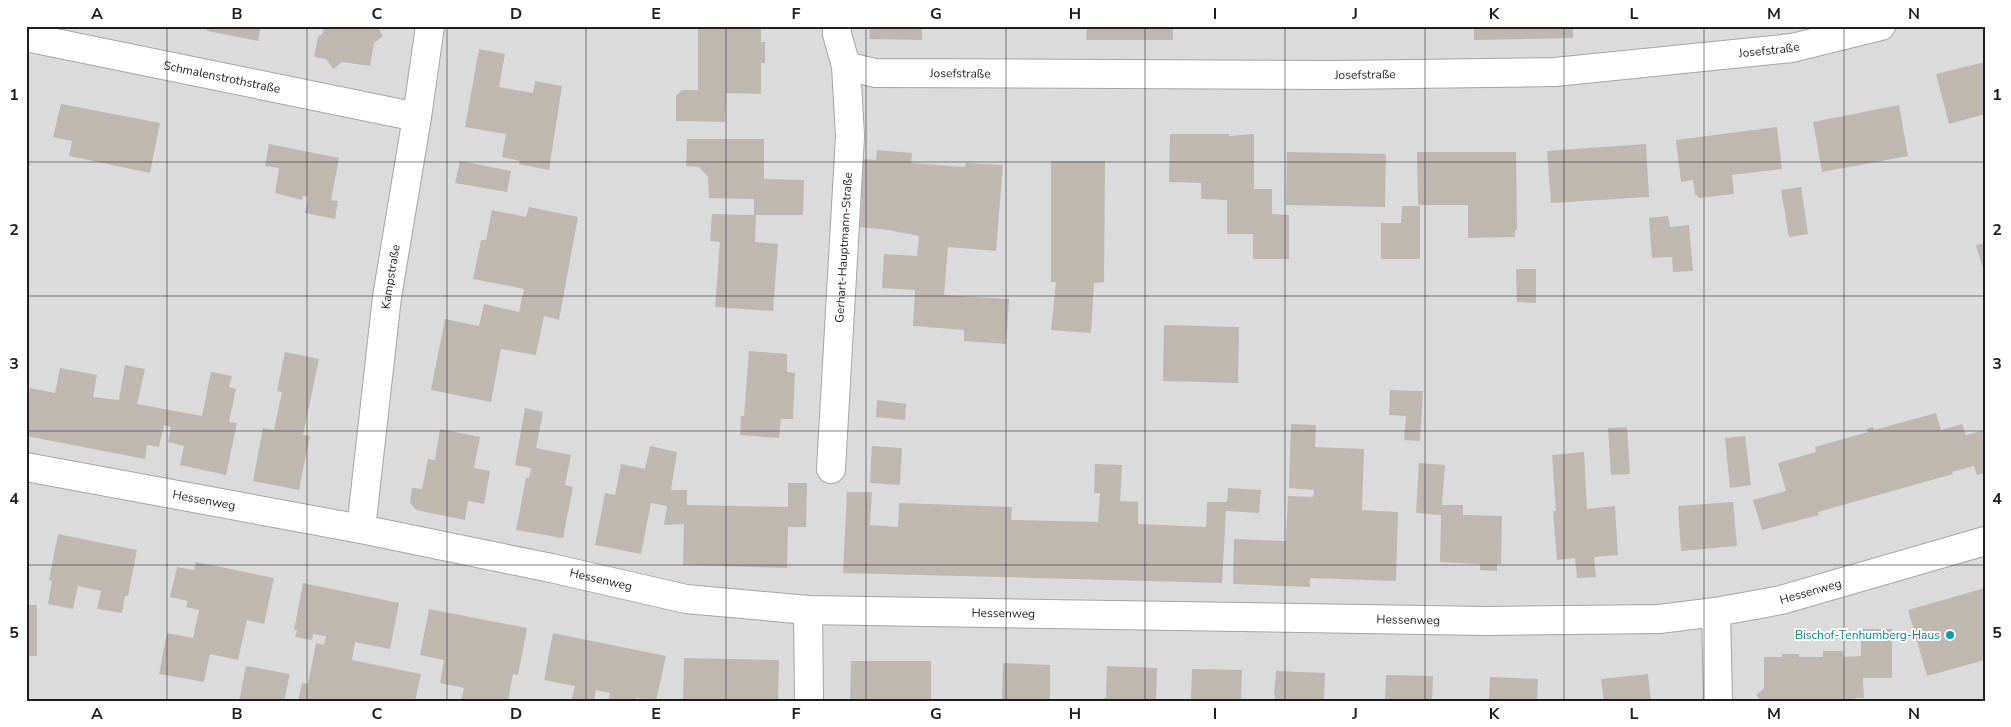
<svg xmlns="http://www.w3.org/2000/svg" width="2011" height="727" viewBox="0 0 2011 727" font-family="'Nunito Sans',sans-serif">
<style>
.residential{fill:#dcdbdb}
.building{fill:#bfb8b1}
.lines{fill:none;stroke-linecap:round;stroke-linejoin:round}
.street-casing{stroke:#a5a5a5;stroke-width:30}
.street{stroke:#fff;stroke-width:28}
.grid{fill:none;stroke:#1e1e1e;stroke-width:1;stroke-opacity:0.55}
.culture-dot{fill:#0f9aa8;stroke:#fff;stroke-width:2}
.labels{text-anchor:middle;stroke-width:4;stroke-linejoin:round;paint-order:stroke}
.street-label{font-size:12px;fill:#1e1e1e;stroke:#fff}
.culture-label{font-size:12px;fill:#0d838f;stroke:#fff;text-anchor:end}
.neatline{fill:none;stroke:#1e1e1e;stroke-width:2}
.grid-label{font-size:16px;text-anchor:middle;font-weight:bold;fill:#1e1e1e}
</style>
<rect width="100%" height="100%" fill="#efece5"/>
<!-- residential -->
<path class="residential" d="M26 26H1985V701H26Z"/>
<!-- building -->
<path class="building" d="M208 26H261L258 41 207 31Z
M324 26H377L383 36 374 43 370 66 342 62 333 69 326 59 314 57 318 37 323 33Z
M698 26H761V42H765V63H761V94L726 93 725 122 676 121V96L682 90H698Z
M870 26H922V40L869 39Z
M947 26H964V29L947 28Z
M1087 26H1173V40H1086Z
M1474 26H1573V38L1474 40Z
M479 49 505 54 499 87 533 93 535 81 562 86 549 170 519 164 520 161 502 157 506 134 465 127Z
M1985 62V114L1949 124 1936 74Z
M61 104 160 123 150 173 69 156 72 141 53 137Z
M1899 105 1908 156 1822 172 1813 122Z
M1777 127 1782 169 1732 175 1734 194 1699 198 1695 194 1693 180 1681 182 1676 140Z
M1170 134H1229V136L1254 134V189H1272V214L1289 215V259H1253V234H1227V200L1201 199V183L1169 182Z
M687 139H764V179L804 180 803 215H756L755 242 778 244 773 311 715 307 720 242 710 241 712 214 754 215V199L709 198 708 177 699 167 686 166Z
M269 144 339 158 331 200 338 201 335 219 305 213 308 197 303 196 302 200 275 193 279 168 265 166Z
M1646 144 1649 197 1551 203 1547 151Z
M877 150 912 153 911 163 965 167 966 163 1003 165 996 251 948 247 944 295 1009 299 1006 344 964 341V330L913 326 915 290 882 288 884 254 917 256 919 236 888 230 860 227 862 198H858L861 159 876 160Z
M1287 152 1386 154 1385 207 1286 205Z
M1417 152H1516L1517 230H1515V237L1468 238V205H1418Z
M460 161 511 171 507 192 455 183Z
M1051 161H1105L1104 282 1094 283 1091 333 1051 330 1056 282H1051Z
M26 162 30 163 27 174H26Z
M1801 187 1808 234 1789 237 1781 190Z
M1402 206H1420V259H1381V223H1401Z
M529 207 578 217 559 320 544 316 536 355 501 349 491 402 431 390 445 319 479 326 484 304 519 312 524 289 473 279 481 240H486L492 210 526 217Z
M1668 216 1670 227 1689 225 1693 271 1673 272 1672 257 1652 258 1649 218Z
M1985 243V272H1984L1976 245Z
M1516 269H1536V303L1517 302Z
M1164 325 1239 327 1238 383 1163 381Z
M749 351 787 354V372L795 373 793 419H781L779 438 740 435 741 416H744Z
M285 352 319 359 303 435 310 436 299 490 253 481 263 428 274 430 282 392 277 391Z
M125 365 145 369 137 404 202 416 211 372 232 376 229 387 236 389 229 422 237 423 226 475 180 465 184 446 168 442 171 427 164 425 159 447 147 445 145 459 26 436V405L30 388 55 393 60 368 97 375 93 397 119 400Z
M1390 390 1423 391 1420 441 1404 440 1406 416 1389 415Z
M877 400 906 404 905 420 876 417Z
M525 408 543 412 536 448 571 455 565 485 573 487 563 538 516 530 526 478H529L531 468 515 465Z
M1936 413 1941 430 1962 424 1966 435 1985 430V473L1977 475 1974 466 1952 472 1953 474 1818 512 1819 515 1762 530 1753 500 1786 491 1778 463 1816 452 1815 447 1868 432 1866 429 1873 427 1874 430Z
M1291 424 1316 425 1315 447 1364 449 1362 510 1398 512 1396 581 1310 578V587L1233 584 1234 539 1286 541 1288 496 1313 497 1314 490 1289 488Z
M1627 427 1630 474 1611 475 1608 428Z
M440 429 480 437 474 468 490 471 484 504 468 501 465 520 416 510 410 503 412 488 422 489 428 459 435 460Z
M1745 436 1751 485 1730 488 1725 438Z
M650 446 677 452 671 490H687V505L788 507V483H807L806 527H788L787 568 683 565 684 524 664 525 667 506 651 503 641 554 595 545 605 493 615 495 621 464 645 469Z
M872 446 902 448 900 485 870 483Z
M1584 452 1587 509 1615 506 1618 555 1594 557 1596 577 1577 578 1575 558 1557 560 1553 511H1556L1552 455Z
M1419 463 1445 465 1442 505H1463V515L1502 516 1501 564H1497V571L1480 570V564L1440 562 1441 515 1416 513Z
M1095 464 1122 465 1120 501 1138 502V524L1206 527 1207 502H1227L1228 488 1261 490 1259 513 1226 511 1222 583 843 573 847 492H872L870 525 898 527 899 503 1012 507 1011 520 1098 522 1100 493H1094Z
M1733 502 1737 546 1681 551 1678 506Z
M58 534 137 550 128 596H125L122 613 97 609 101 591 78 586 73 609 48 604 52 581 49 580Z
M196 562 274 578 264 624 247 620 238 660 210 654 204 682 159 674 167 633 193 638 199 610 186 607 188 601 170 597 177 567 194 570Z
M303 583 399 603 390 649 355 642 352 660 421 674 415 701H298L302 683 308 684 316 643 324 645 326 636 313 634 312 640 295 637 297 630H294Z
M1985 588V660L1927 676 1908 610Z
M26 605H37V656H26Z
M429 609 527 628 518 675 513 674 508 701H461L464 688 440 683 444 660 420 655Z
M1861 629H1892V678H1863L1864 698H1855V701H1761L1756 695 1764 688V657H1782V654H1799V657H1823V651H1843V657L1861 656Z
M553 633 666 656 656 701 636 698 635 701H608L610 693 596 690 594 701H571L575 686 544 680Z
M684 658 779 660 778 701H683Z
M851 661H931V701H850Z
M1003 663 1050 665V701H1002Z
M246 666 290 674 284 701H239Z
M1107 666 1157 668 1156 701H1104V698H1106Z
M1192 669 1242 670 1241 701H1191Z
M1276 671 1325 673 1324 701H1275V695H1274Z
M1648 674 1651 701H1604L1601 679Z
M1386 675 1433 676 1432 701H1385Z
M1490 677 1538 679 1537 701H1489Z"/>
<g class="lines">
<!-- street casing -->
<g class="street-casing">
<g id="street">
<path id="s1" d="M26 37 417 117"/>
<path id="s2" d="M846 66 875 73 1336 75 1555 72 1792 48 1881 26"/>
<path id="s3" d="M26 467 361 529 551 568 686 599 808 610 1485 621 1659 619 1716 612 1781 600 1985 541"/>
<path id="s4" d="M831 469 850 136 846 66 837 34V26"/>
<path id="s5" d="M361 529 387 297 417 117 430 26"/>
<path d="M808 610 809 701"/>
<path d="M1716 612 1718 701"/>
</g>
</g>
<!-- street -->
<use href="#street" class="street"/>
</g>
<!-- grid -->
<path class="grid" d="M167 26V701M307 26V701M447 26V701M586 26V701M726 26V701M866 26V701M1006 26V701M1145 26V701M1285 26V701M1425 26V701M1564 26V701M1704 26V701M1844 26V701M26 162H1985M26 296H1985M26 431H1985M26 565H1985"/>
<!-- markers -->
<circle class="culture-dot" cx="1950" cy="635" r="5"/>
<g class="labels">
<!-- street labels -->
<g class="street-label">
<text dy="4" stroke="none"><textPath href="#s2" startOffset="925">Josefstraße</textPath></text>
<text dy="4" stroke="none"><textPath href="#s2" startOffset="115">Josefstraße</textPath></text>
<text dy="4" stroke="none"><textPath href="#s2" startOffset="520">Josefstraße</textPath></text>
<text dy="4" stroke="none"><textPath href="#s1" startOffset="200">Schmalenstrothstraße</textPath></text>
<text dy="4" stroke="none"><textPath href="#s4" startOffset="222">Gerhart-Hauptmann-Straße</textPath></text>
<text dy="4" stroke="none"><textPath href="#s5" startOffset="254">Kampstraße</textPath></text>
<text dy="4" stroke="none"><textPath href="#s3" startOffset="181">Hessenweg</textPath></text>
<text dy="4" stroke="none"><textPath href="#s3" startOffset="586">Hessenweg</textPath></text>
<text dy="4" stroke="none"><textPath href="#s3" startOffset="1801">Hessenweg</textPath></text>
<text dy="4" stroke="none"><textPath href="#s3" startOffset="991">Hessenweg</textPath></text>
<text dy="4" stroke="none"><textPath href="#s3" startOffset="1396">Hessenweg</textPath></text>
</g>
<!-- culture labels -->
<g class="culture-label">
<text x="1940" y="639">Bischof-Tenhumberg-Haus</text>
</g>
</g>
<!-- border -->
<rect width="2011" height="727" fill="none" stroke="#ffffff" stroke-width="55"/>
<rect x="28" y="28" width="1956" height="672" class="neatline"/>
<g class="grid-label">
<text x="97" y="19">A</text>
<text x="237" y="19">B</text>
<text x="377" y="19">C</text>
<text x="516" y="19">D</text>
<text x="656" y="19">E</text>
<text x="796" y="19">F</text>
<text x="936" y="19">G</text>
<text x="1075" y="19">H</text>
<text x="1215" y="19">I</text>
<text x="1355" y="19">J</text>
<text x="1494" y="19">K</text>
<text x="1634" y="19">L</text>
<text x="1774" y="19">M</text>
<text x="1914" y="19">N</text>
<text x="14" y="100">1</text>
<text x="1997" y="100">1</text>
<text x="14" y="235">2</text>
<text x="1997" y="235">2</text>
<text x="14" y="369">3</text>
<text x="1997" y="369">3</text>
<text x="14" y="504">4</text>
<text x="1997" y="504">4</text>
<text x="14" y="638">5</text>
<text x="1997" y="638">5</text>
<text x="97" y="719">A</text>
<text x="237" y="719">B</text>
<text x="377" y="719">C</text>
<text x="516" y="719">D</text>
<text x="656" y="719">E</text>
<text x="796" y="719">F</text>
<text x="936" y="719">G</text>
<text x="1075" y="719">H</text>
<text x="1215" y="719">I</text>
<text x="1355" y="719">J</text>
<text x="1494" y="719">K</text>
<text x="1634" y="719">L</text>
<text x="1774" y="719">M</text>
<text x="1914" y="719">N</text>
</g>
</svg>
